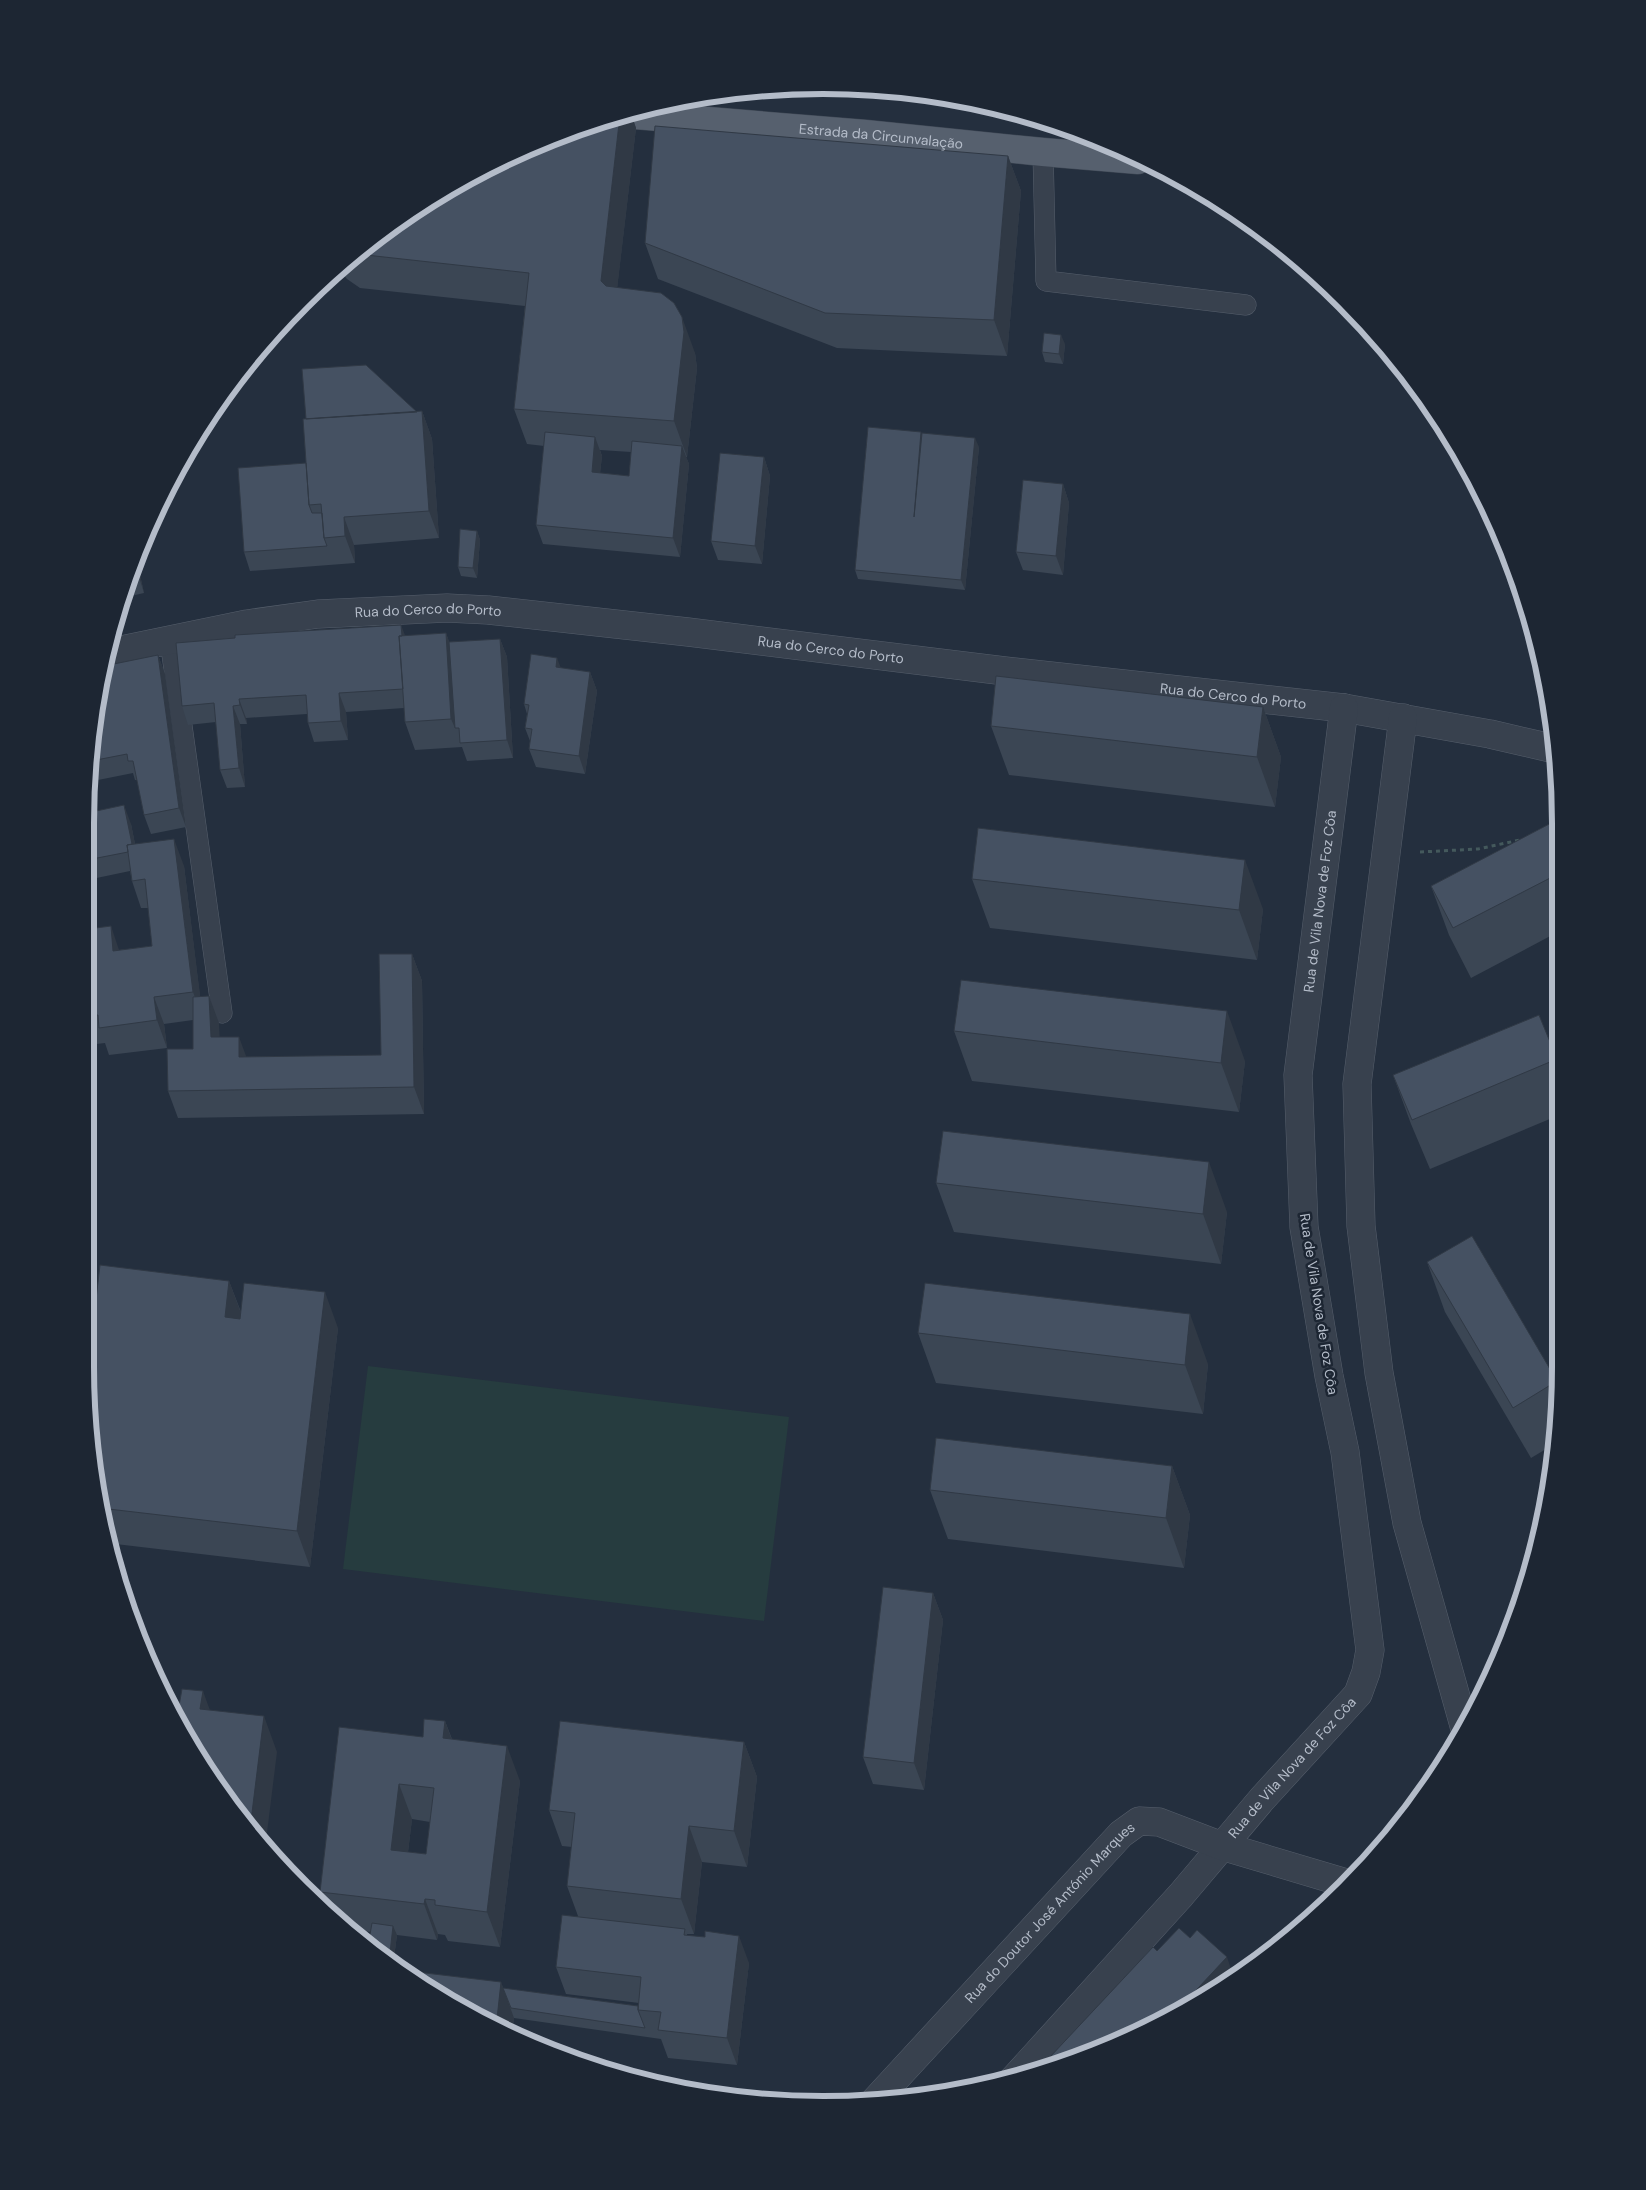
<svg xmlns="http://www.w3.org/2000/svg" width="1646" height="2190" viewBox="0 0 1646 2190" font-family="'DM Sans',sans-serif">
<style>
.green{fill:#263c3f}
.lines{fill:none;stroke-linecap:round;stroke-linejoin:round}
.service-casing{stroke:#565f6c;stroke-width:21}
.minor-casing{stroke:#565f6c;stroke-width:29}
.primary-casing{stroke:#414a57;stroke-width:29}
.path{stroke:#44595c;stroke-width:3;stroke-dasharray:4 4;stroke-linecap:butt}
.service{stroke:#38414e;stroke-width:20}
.minor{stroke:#38414e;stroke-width:28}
.primary{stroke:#56606e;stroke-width:28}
.wall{fill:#3b4654;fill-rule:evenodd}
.shaded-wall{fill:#303945}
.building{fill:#455162;stroke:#303945;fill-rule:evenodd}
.labels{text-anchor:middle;stroke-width:5;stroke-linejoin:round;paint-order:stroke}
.street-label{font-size:14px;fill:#b4bcc9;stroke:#1d2633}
.rim{fill:none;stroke:#b4bcc9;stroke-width:6}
</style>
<rect width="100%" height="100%" fill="#242f3e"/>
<!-- green -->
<path class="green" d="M368 1366 789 1417 764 1621 343 1569Z"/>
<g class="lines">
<!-- service casing -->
<g class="service-casing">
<path id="service" d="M1043 152 1046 281 1246 305
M170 640 222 1013"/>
</g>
<!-- minor casing -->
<g class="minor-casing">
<g id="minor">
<path id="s1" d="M107 653 247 624 318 614 447 608 488 610 688 632 1005 671 1344 708 1490 734 1555 749"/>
<path d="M1403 718 1357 1084 1361 1226 1379 1373 1407 1523 1465 1729"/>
<path id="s2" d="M1013 2080 1181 1895 1262 1799 1358 1694 1366 1672 1370 1650 1345 1452 1329 1376 1304 1227 1298 1075 1344 708"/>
<path id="s3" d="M873 2103 1121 1834 1139 1821 1159 1822 1222 1846 1346 1883"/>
</g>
</g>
<!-- primary casing -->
<g class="primary-casing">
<g id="primary">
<path id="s4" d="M623 114 866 134 1043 152 1138 160"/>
</g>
</g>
<!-- path -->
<path class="path" d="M1420 852 1478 849 1520 840"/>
<!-- service -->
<use href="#service" class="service"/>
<!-- minor -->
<use href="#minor" class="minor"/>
<!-- primary -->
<use href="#primary" class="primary"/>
</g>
<!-- wall -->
<path class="wall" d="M630 111 636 128 617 288 695 353 697 368 687 457H686L689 464 680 557 543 544 536 525 544 446 527 444 514 409 525 306 360 288 347 279 339 270 374 237 497 161ZM600 450 631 452 629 476 600 473 602 456Z
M1008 156 1021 191 1007 356 837 348 658 279 645 243Z
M1065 344 1063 364 1045 362 1042 352Z
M422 411 432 439 439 538 354 545 355 563 250 571 244 552 306 463 417 412Z
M922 435 979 447 965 590 858 579 855 570Z
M764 457 770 476 762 564 718 560 711 541Z
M1063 484 1069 503 1063 575 1023 570 1016 552Z
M477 531 480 540 477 578 461 576 458 567Z
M136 557 144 593 122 598Z
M446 633 449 642 500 639 507 657 513 758 467 761 462 747 415 750 405 722 404 708 346 712 348 740 314 742 308 723 307 714 246 718 247 724H240L245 787 227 788 220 770 216 722 188 725 182 706 405 636Z
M158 655 165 674 186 827 151 834 144 815 137 780H135L133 773 98 780 95 771 87 773 104 666Z
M561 668 590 672 597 691 585 774 536 767 529 749 530 741 525 728 527 714 524 704Z
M1263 707 1281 757 1275 807 1009 775 991 726Z
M87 813 131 824 135 844 184 866 200 997 219 1023V1037L246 1057 381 1055 412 954 422 981 424 1114 178 1118 168 1091 193 1049V1020L164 1024 167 1048 109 1055 105 1043 88 1045V929L119 950 152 946 148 908H141L132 881 130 871 87 880Z
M1555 821 1556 933 1471 978 1449 935 1431 886Z
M972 879 1263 909 1257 960 990 928Z
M954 1031 1245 1061 1239 1112 972 1081Z
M1557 1058V1116L1430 1169 1411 1124 1393 1075Z
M936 1183 1227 1212 1221 1264 954 1232Z
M1427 1262 1557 1381 1559 1386V1416L1556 1443 1531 1458 1445 1312Z
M229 1281 241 1312 338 1328 310 1567 107 1543 91 1464Z
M918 1333 1208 1364 1203 1414 936 1383Z
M1172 1466 1190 1515 1184 1568 948 1539 930 1490Z
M933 1593 943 1620 924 1790 873 1784 863 1757Z
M445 1721 452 1739 520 1781 500 1947 448 1941 445 1935 438 1934 437 1940 397 1935 393 1965 368 1946 371 1932 346 1929 336 1922 327 1912 320 1892 423 1737ZM412 1819 430 1822 426 1854 408 1852Z
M744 1742 757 1777 747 1867 702 1862 694 1934H687V1935L749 1963 737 2065 668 2058 661 2039 514 2018 512 2035 501 1982 503 1988 638 2006 639 2003 566 1994 556 1967 578 1916 567 1886 572 1847 562 1846 549 1810Z"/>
<!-- shaded-wall -->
<path class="shaded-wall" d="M630 111 636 128 614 316 601 281 620 115Z
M1008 156 1021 191 1007 356 994 320Z
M682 317 695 353 697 368 687 457 674 421Z
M1061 335 1065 344 1063 364 1059 354Z
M422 411 432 439 439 538 429 511Z
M921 432 925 442 914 517Z
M595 437 602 456 598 491 592 472Z
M975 438 979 447 965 590 961 580Z
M682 446 689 464 680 557 673 538Z
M764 457 770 476 762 564 755 546Z
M1063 484 1069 503 1063 575 1056 556Z
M344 517 354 545 355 563 345 536Z
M477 531 480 540 477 578 473 568Z
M136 557 144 593 138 574 134 561Z
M401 625 408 643 405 689Z
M446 633 456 660 459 728H455L451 719Z
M500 639 507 657 513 758 507 740Z
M158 655 165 674 186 827 179 808Z
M557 658 564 676 556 667Z
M590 672 597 691 585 774 579 756Z
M339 693 346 712 348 740 341 721Z
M239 699 246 718 247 724 240 705Z
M233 706 240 724 245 787 239 768Z
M1263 707 1281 757 1275 807 1257 757Z
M124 805 131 824 140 869 133 851Z
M174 839 184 866 203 1019 193 992Z
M1245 860 1263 909 1257 960 1239 910Z
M111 926 120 953 113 951Z
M412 954 422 981 424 1114 414 1087Z
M209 996 219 1023 221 1064 211 1037Z
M154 997 164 1024 167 1048 157 1020Z
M1227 1011 1245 1061 1239 1112 1221 1063Z
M239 1037 249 1064 239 1057Z
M1209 1162 1227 1212 1221 1264 1203 1214Z
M229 1281 242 1316 238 1353 225 1317Z
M325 1292 338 1328 310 1567 297 1531Z
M1190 1314 1208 1364 1203 1414 1185 1365Z
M1172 1466 1190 1515 1184 1568 1166 1518Z
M933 1593 943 1620 924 1790 914 1763Z
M203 1691 216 1727 200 1709Z
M264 1716 277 1752 265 1849 250 1829Z
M445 1721 458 1757 443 1738Z
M744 1742 757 1777 747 1867 734 1831Z
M507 1746 520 1781 500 1947 487 1912Z
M399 1784 412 1819 404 1885 391 1850Z
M689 1826 702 1862 694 1934 681 1899Z
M425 1899 438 1934 437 1940 424 1904Z
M393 1926 397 1935 393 1965 389 1962Z
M739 1936 749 1963 737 2065 727 2038Z
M1227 1957 1234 1978 1192 2006 1172 2016Z
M501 1982 514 2018 512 2035 496 2028Z"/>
<!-- building -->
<path class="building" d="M620 115 601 281 606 286 661 293 674 303 682 317 684 332 674 421 514 409 529 273 357 254 374 237 497 161Z
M655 126 1008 156 994 320 825 313 645 243Z
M1044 333 1061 335 1059 354 1042 352Z
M366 365 417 412 306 419 302 369Z
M422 411 429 511 344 517 345 536 324 538 321 504 309 505 303 419Z
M868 427 921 432 914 517 922 433 975 438 961 580 855 570Z
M545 432 595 437 592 472 629 476 632 441 682 446 673 538 536 525Z
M720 453 764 457 755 546 711 541Z
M306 463 309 505 312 513H322L324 538 327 546 244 552 238 468Z
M1023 480 1063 484 1056 556 1016 552Z
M460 529 477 531 473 568 458 567Z
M134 561 138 574 129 576Z
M401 625 402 636H399L403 689 339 693 341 721 308 723 306 695 239 699 240 705 233 706 239 768 220 770 214 703 182 706 176 643 235 638V635Z
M446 633 451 719 405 722 399 636Z
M500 639 507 740 460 743 459 728H455L449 642Z
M531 654 557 658 556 667 590 672 579 756 529 749 532 729 525 728 529 705 524 704Z
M158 655 179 808 144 815 133 761H128L127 754 91 761 90 755 104 666Z
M996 676 1263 707 1257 757 991 726Z
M124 805 132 844 127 845 128 852 87 860V813Z
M1555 821 1556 875 1453 928 1431 886Z
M978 828 1245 860 1239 910 972 879Z
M174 839 193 992 154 997 157 1020 99 1028 98 1015 88 1016V929L111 926 113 951 152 946 145 879 132 881 127 845Z
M379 954H412L414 1087 168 1091 167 1049H193V997L209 996 211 1037H239V1057L381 1055Z
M961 980 1227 1011 1221 1063 954 1031Z
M1539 1015 1557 1059 1412 1120 1393 1075Z
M943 1131 1209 1162 1203 1214 936 1183Z
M1472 1236 1557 1381 1513 1408 1427 1262Z
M100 1265 229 1281 225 1317 240 1319 244 1283 325 1292 297 1531 100 1508 91 1464V1342Z
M925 1283 1190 1314 1185 1365 918 1333Z
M936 1438 1172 1466 1166 1518 930 1490Z
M883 1587 933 1593 914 1763 863 1757Z
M182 1689 203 1691 200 1709 264 1716 250 1829 184 1736 169 1705 179 1706Z
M424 1719 445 1721 443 1738 507 1746 487 1912 435 1905V1900L425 1899 424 1904 320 1892 339 1727 423 1737ZM399 1784 434 1788 426 1854 391 1850Z
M560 1721 744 1742 734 1831 689 1826 681 1899 567 1886 575 1813 549 1810Z
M562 1915 685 1929 684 1935 705 1937V1931L739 1936 727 2038 658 2030 661 2012 638 2010 641 1977 556 1967Z
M372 1923 393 1926 389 1962 368 1946Z
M1179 1928 1190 1938 1197 1930 1227 1957 1172 2016 1105 2049 1035 2073 1153 1947 1157 1951Z
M400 1970 501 1982 496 2028 413 1980Z
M503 1988 638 2006V2010L645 2028 511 2008Z"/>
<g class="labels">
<!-- street labels -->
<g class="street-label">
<text dy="5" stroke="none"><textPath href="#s4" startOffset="259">Estrada da Circunvalação</textPath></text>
<text dy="5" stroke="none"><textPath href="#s1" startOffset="325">Rua do Cerco do Porto</textPath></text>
<text dy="5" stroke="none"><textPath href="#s1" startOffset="730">Rua do Cerco do Porto</textPath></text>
<text dy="5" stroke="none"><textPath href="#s1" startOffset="1135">Rua do Cerco do Porto</textPath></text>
<text dy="5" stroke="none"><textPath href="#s2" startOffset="1319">Rua de Vila Nova de Foz Côa</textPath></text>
<text transform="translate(1319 1304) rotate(81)" y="5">Rua de Vila Nova de Foz Côa</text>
<text dy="5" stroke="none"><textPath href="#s2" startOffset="419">Rua de Vila Nova de Foz Côa</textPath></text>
<text dy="5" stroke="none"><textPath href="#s3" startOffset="260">Rua do Doutor José António Marques</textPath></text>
</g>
</g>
<!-- crop -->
<path d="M0 0H1646V2190H0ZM823 94H823A729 729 0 0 1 1552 823V1367A729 729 0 0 1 823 2096H823A729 729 0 0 1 94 1367V823A729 729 0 0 1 823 94Z" fill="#1d2633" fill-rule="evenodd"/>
<path class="rim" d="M823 94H823A729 729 0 0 1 1552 823V1367A729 729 0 0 1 823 2096H823A729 729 0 0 1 94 1367V823A729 729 0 0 1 823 94Z"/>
</svg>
